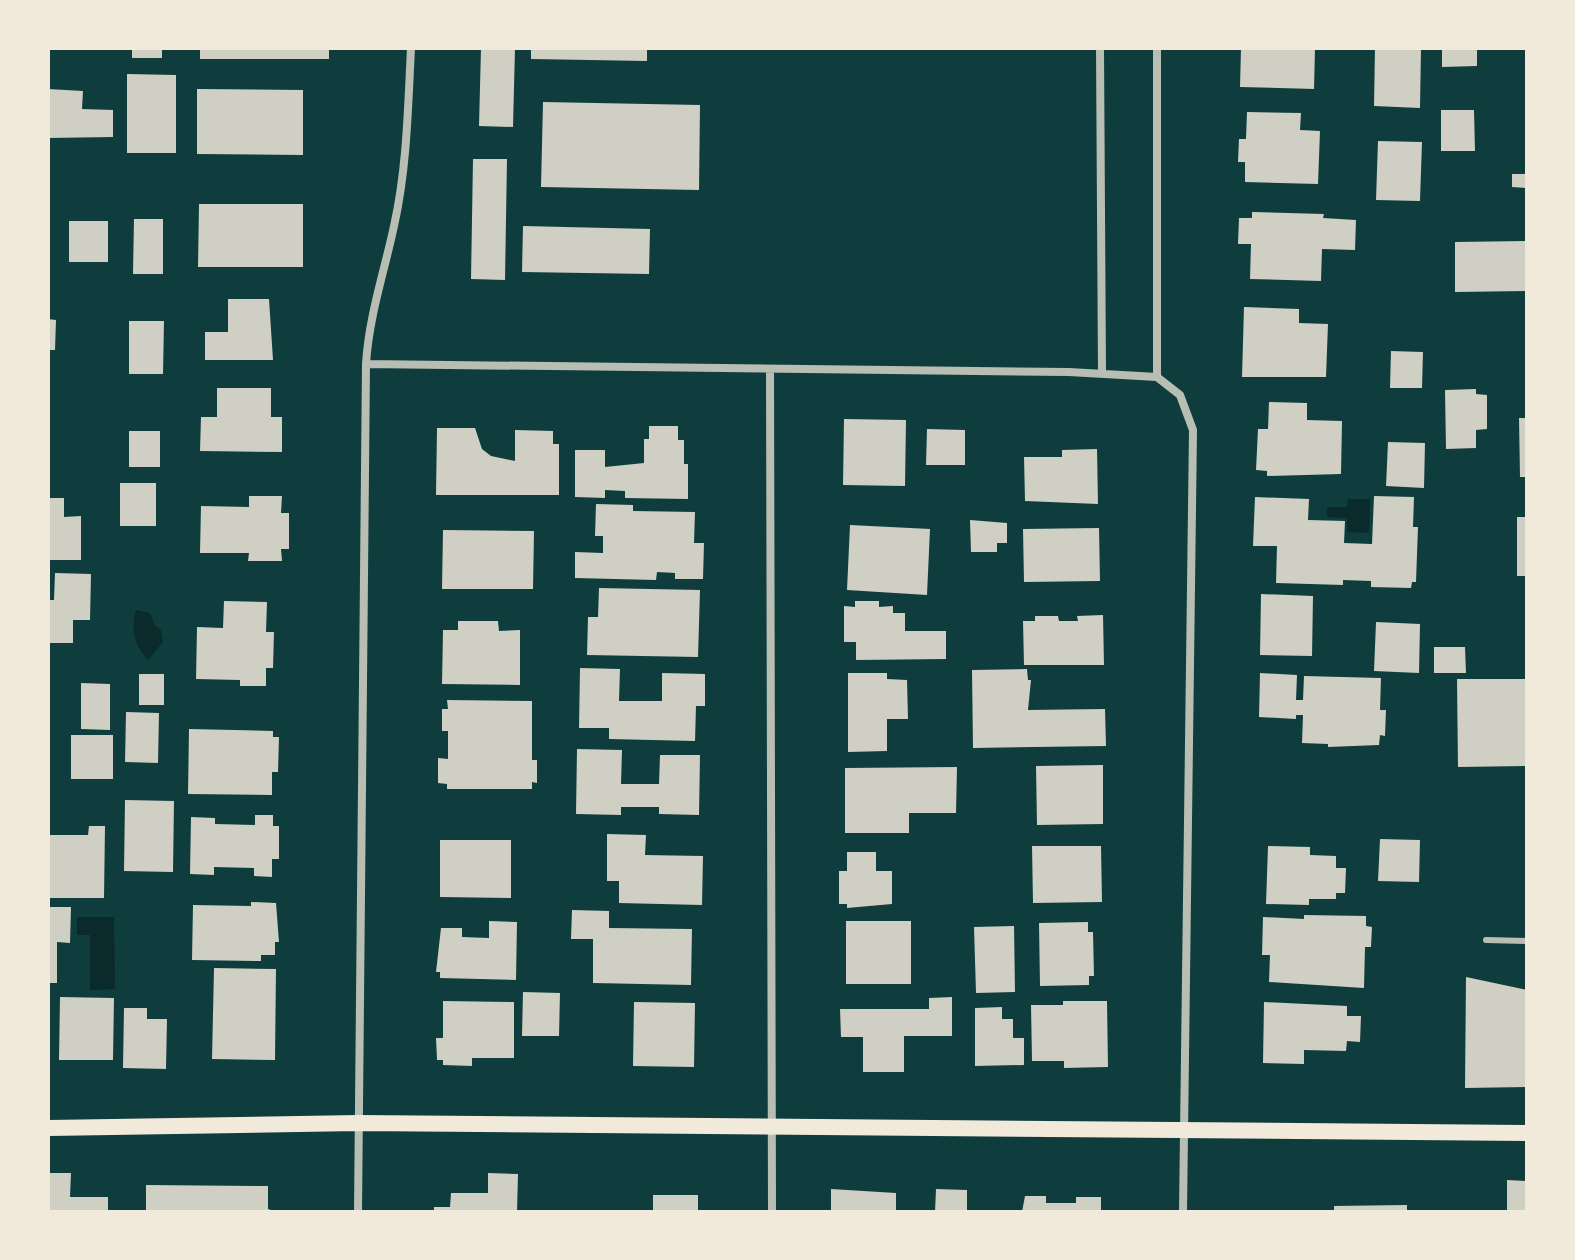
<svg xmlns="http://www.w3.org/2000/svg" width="1575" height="1260" viewBox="0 0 1575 1260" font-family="Raleway,sans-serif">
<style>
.water{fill:#0a2a2b}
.building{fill:#cfcfc3}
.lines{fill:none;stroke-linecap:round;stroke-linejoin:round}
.service{stroke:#b8beb3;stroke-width:6}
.minor{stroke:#b8beb3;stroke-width:8}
.secondary{stroke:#f1e9da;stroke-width:16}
</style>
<rect width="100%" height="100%" fill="#0f3d3e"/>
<!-- water -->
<path class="water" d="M1348 499H1370L1369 533 1347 532V518L1327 517V507H1347Z
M136 610 150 613 154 624 161 630 163 642 148 660C135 646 130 629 136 610Z
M77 917H114L115 989 90 990V935H77Z"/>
<!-- building -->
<path class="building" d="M132 48H162V58H132Z
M200 48H329V59H200Z
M481 48H515L513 127 479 126Z
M531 48H647V61L531 59Z
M1241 48H1315L1314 89 1240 87Z
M1375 48H1421L1420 108 1374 106Z
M1442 48H1477V66L1442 67Z
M127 74 176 75V153H127Z
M48 89 83 91 82 109 113 110V137L48 138Z
M197 89 303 90V155L197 154Z
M543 102 700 105 699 190 541 187Z
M1441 110H1474L1475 151H1441Z
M1247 112 1301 113 1300 130 1320 131 1318 184 1245 182V162H1238L1239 139H1246Z
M1378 141 1422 142 1420 201 1376 200Z
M473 159H507L505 280 471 279Z
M1512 174H1527V188L1512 187Z
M199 204H303V267H198Z
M1252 212 1324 214 1323 218 1356 220 1355 250 1322 249 1321 281 1250 279 1251 244H1238L1239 218H1252Z
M134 219H163V274H133Z
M69 221H108V262H69Z
M523 226 650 229 649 274 522 272Z
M1527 241V291L1455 292V242Z
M228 299H269L273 360H205V332H228Z
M1244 307 1299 309V323L1328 324 1326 377H1242Z
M48 319 56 320 55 350H48Z
M129 321H164L163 374H129Z
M1391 351 1423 352 1422 388H1390Z
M217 388H271V417H282V452L200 451 201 417H217Z
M1476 389V394L1487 395V429L1476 430V448L1446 449 1445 390Z
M1269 402 1307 403V420L1342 421 1341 474 1267 476V471L1256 470 1258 429H1268Z
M1519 418H1527V477H1520Z
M844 419 906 420 905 486 843 485Z
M649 426H678V440H684V464H688V499L625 498V491L605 490V498L575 497V450H605V467L644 463V439H649Z
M437 428H475L482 449 491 456 515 461V430L553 431V444H559V495H436Z
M927 429 965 430V465H926Z
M129 431H160V467H129Z
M1388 442 1425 443 1424 488 1386 486Z
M1097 449 1098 504 1025 501 1024 457H1062V450Z
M120 483H156V526H120Z
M249 496H282L281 513H289V549H281L282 561H248L249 553H200L201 506 249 507Z
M1374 496 1414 497 1413 527H1418L1416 582H1412L1411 588 1371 587V581L1343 580V585L1276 583 1277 546H1253L1255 497 1309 499 1308 520 1345 521 1344 543 1372 544Z
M48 498H64V517L81 516V560H48Z
M596 504 633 505V511L695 512 694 543H704L703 579H675V573L657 572 656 580 575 578V552L603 553V536H595Z
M1517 517H1527V576H1517Z
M970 520 1007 523V543H997V552H971Z
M850 525 930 529 927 595 847 590Z
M1099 528 1100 581 1024 582 1023 529Z
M443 530 534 531 533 589H442Z
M55 573 91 574 90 620H73V643H48V600H54Z
M599 588 700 590 698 657 587 655 588 617H598Z
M1261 594 1313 596 1312 656 1260 655Z
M224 601 267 602 266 632H274L273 668H266V686H240V680L196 679 197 627 223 628Z
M855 601H879V607L893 606V613H905V631H946V659L856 660V642H844V606L855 607Z
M1103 615 1104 665H1024L1023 621H1035V616H1058L1059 621H1078L1077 616Z
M458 621H498L499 631 520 630V685L442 684 443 630H458Z
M1376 622 1420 624 1419 673 1374 671Z
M1434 647H1465L1466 673H1434Z
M580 668 620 669 619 701H662V673L705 674V706H696L695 741 609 739V728H579Z
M1027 669 1028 680H1031L1028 710 1105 709 1106 746 973 748 972 670Z
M848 673H887V679L907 680 908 719H887V751L848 752Z
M1260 673 1297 675 1296 700H1303L1304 676 1381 678 1380 710H1386L1385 736 1380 735 1379 745 1328 747V744L1302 743 1303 715H1296V719L1259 717Z
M139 674H164V705H139Z
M1457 679H1527V766L1458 767Z
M81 683 110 684V730L81 729Z
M447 700 532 701V760H537V783L532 782V789H447V784L438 783V758L448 759V731H442V709H448Z
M126 712 159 713 158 763 125 762Z
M189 729 273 731V737H279L278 772H272V795L188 794Z
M71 735H113V779H71Z
M577 749 622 750 621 784H659L660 755H700L699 815 659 814V807H621V815L576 814Z
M1103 765V824L1037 825 1036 766Z
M957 767 956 813H909V833H845V768Z
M125 800 174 801 173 872 124 871Z
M255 815H273V826H279V859H272V877L254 876V868L214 867V875L190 874 191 817 215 818V824L255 825Z
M89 826H105L104 898H48V835H88Z
M607 834 646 835 645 855 703 856 702 905 619 903V881H607Z
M1380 839 1420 840 1419 882 1378 881Z
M440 840H511V898L440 897Z
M1032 846H1101L1102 902 1033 903Z
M1268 846 1310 847V855L1336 856V868H1346L1345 893H1336V899H1309V905L1266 904Z
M847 852H876V871H892V904L847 908V904H839V871H847Z
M251 902 276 903 279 942H275V955H261V961L192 960 193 905 251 906Z
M48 907H71L70 943 57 942V983H48Z
M572 910 609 911V928L692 929 691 985 593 983V939H571Z
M1304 915 1366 916V926L1372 927 1371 947H1365L1364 988 1269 982 1270 955H1262L1263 917 1304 919Z
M489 921 517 922 516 980 440 978V972H436L441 928H462V937L489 938Z
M846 921H911V984H846Z
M1088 922V932H1093L1094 976H1089V985L1040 986 1039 923Z
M1014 926 1015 992 976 993 974 927Z
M214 968 276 969 275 1060 212 1059Z
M1466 977 1527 990V1087L1465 1088Z
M523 992 560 993 559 1036H522Z
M60 997 114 998 113 1060H59Z
M952 997V1036H904V1072H863V1037H841L840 1009H929V998Z
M443 1001 514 1002V1058H472V1066L443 1065V1060H437L436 1038H443Z
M1063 1001H1107L1108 1067 1064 1068V1061H1032L1031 1005H1063Z
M634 1002 695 1003 694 1067 633 1066Z
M1264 1002 1347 1006V1016H1361L1360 1042 1347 1041 1346 1051 1304 1050V1064L1263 1063Z
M1002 1007V1019H1013V1038H1024V1065L975 1066V1008Z
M124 1008H147V1019H167L166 1069 123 1068Z
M48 1173H71L70 1197H108V1212H48Z
M488 1173 518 1174 517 1212H434V1207H450L451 1193H488Z
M1507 1180 1527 1181V1212H1507Z
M146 1185 268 1186V1209L276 1212H146Z
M831 1189 896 1193V1212H831Z
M936 1189 967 1190V1212H935Z
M653 1195H698V1212H653Z
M1025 1196H1046V1203H1076V1197H1101V1212H1022Z
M1407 1205V1212H1334V1206Z"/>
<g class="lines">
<!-- service -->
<path class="service" d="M1486 940 1527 941"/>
<!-- minor -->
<path class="minor" d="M1100 48 1102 374
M366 364 1069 372 1157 377 1180 395 1193 430 1183 1212
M770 370 772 1212
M1157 377V48
M358 1212 366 364C369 316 384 273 394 226 407 168 408 107 411 48"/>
<!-- secondary -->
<path class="secondary" d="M48 1128 358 1123 1527 1133"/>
</g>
<!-- border -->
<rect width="1575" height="1260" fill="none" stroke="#f1e9da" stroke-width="100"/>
</svg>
